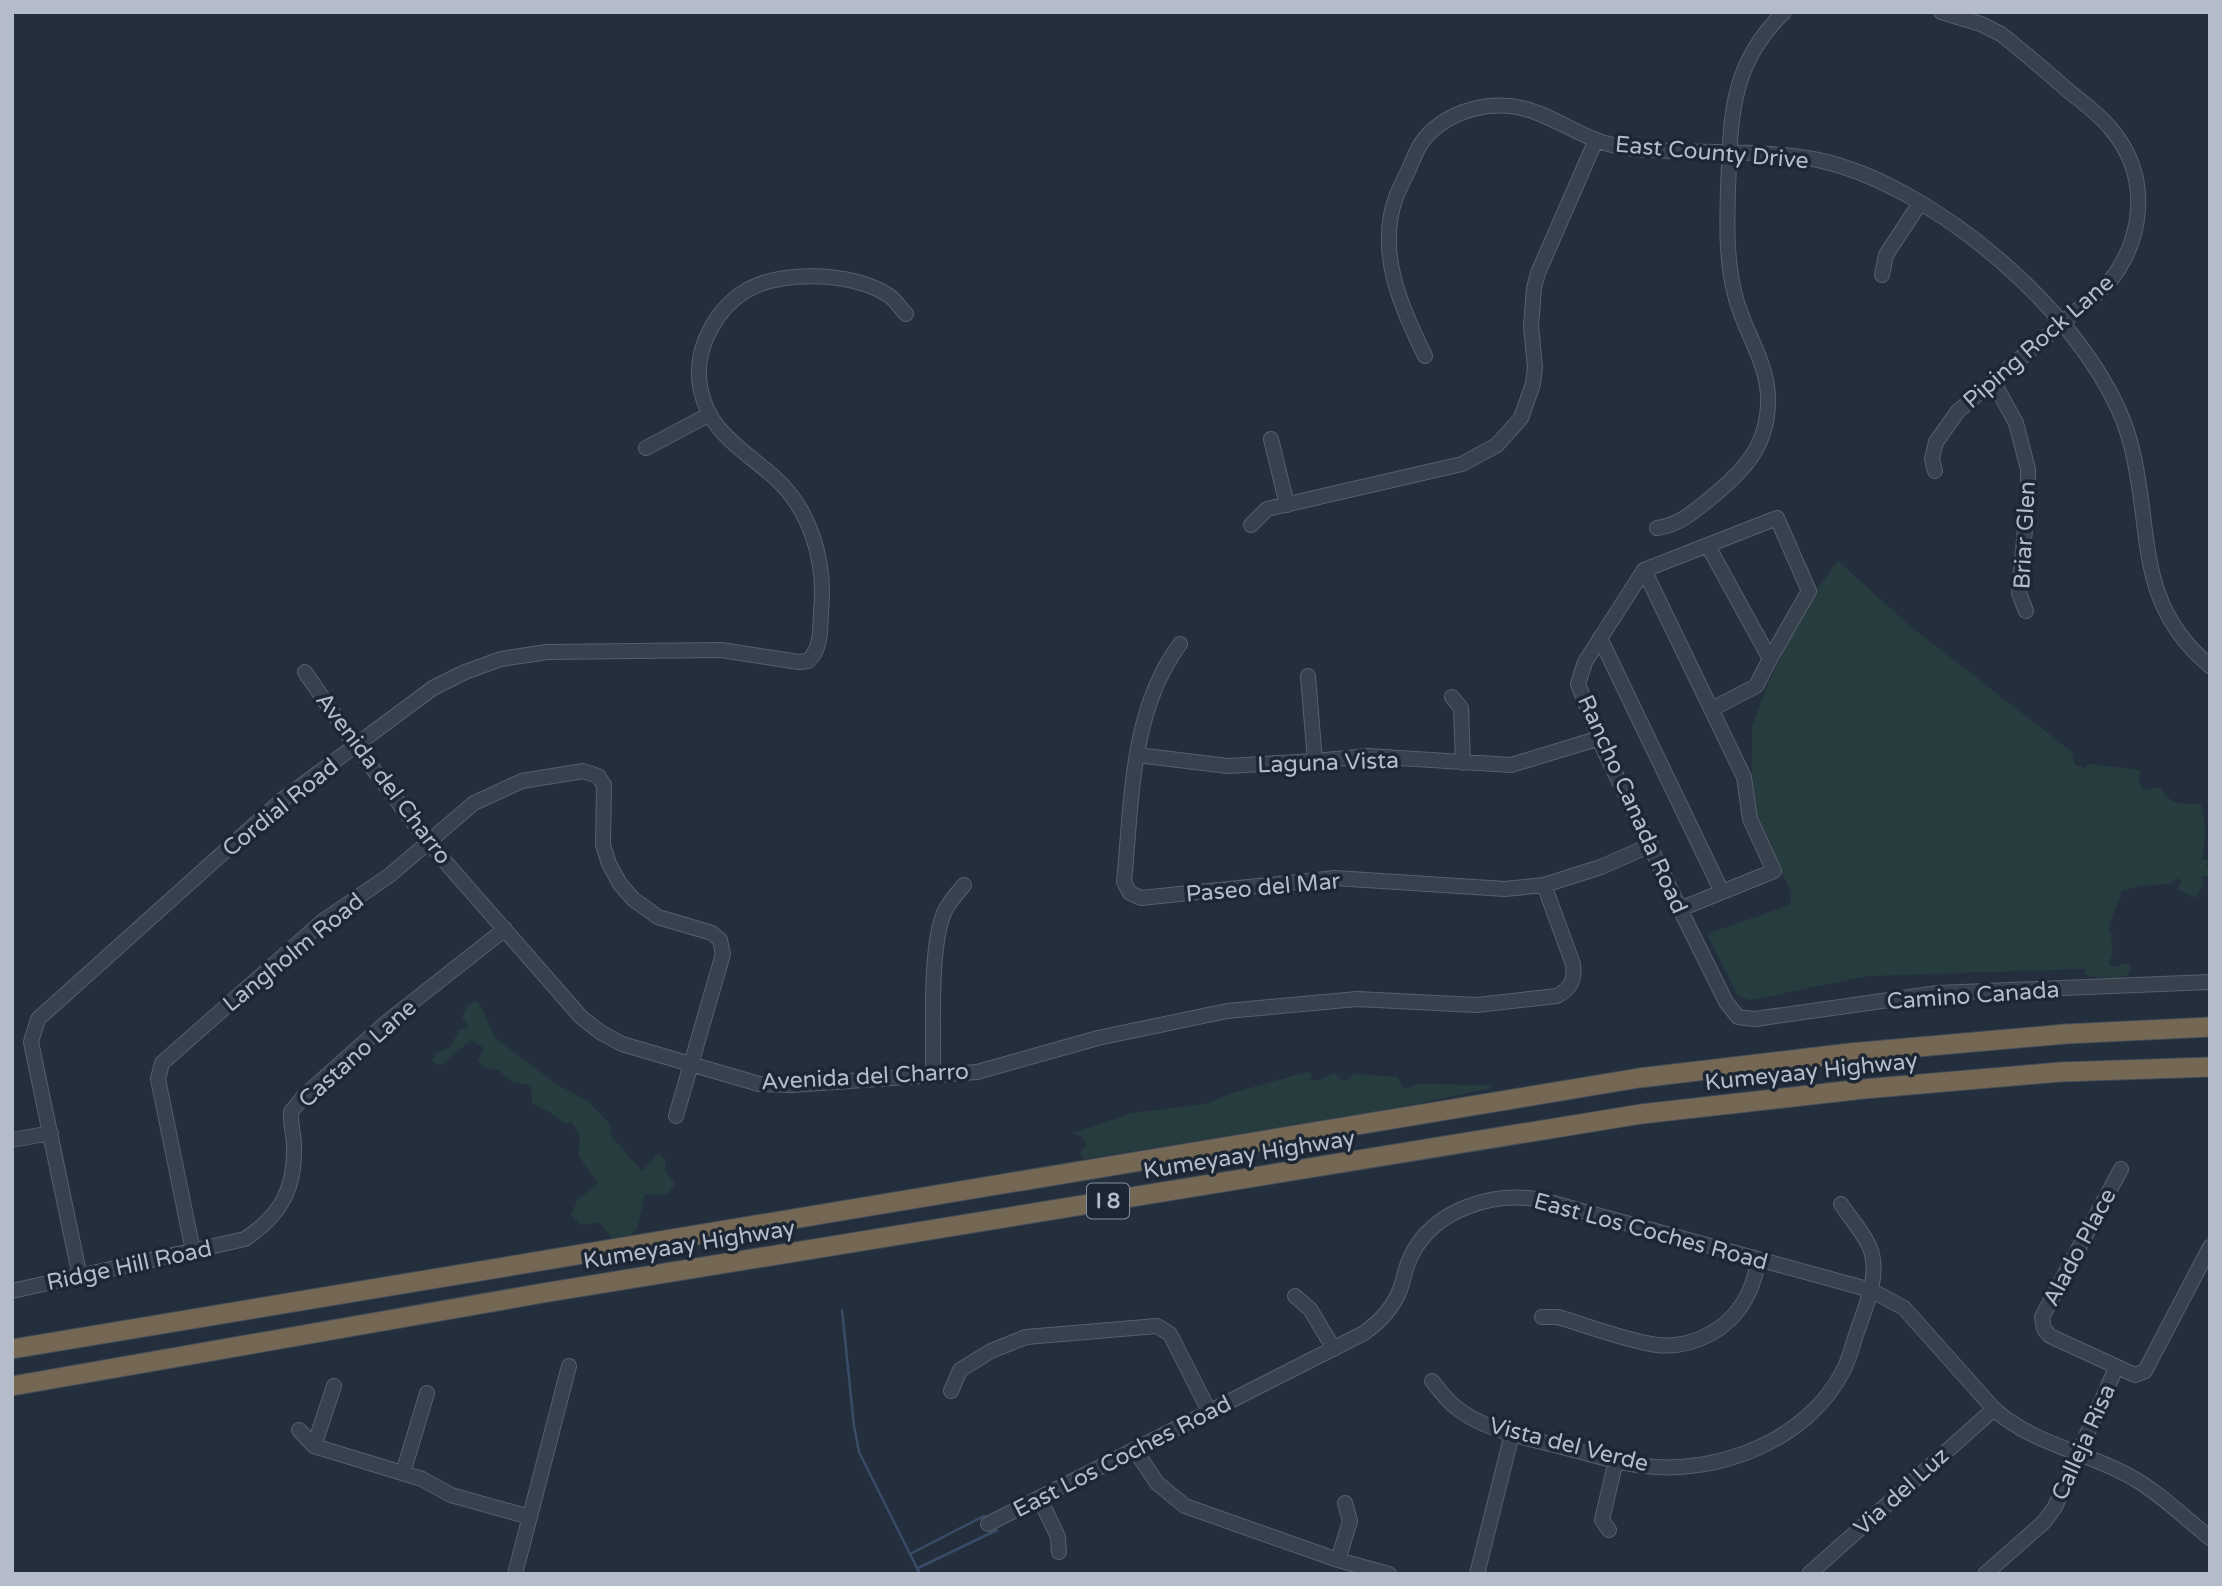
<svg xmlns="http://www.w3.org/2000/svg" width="2222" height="1586" viewBox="0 0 2222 1586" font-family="'Varela Round',sans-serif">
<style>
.green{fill:#263c3f}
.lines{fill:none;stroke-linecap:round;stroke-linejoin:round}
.stream{stroke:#394c67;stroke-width:2.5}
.minor-casing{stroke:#565f6c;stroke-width:16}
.highway-casing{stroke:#434c59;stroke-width:21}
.minor{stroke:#38414e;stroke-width:14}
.highway{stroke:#746855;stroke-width:19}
.labels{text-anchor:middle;stroke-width:7;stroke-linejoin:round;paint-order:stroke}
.shield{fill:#1d2633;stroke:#878f9c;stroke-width:2}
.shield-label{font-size:21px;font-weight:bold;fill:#b4bcc9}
.street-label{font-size:23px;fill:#b4bcc9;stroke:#1d2633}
</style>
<rect width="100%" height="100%" fill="#242f3e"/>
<!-- green -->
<path class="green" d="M1838 561 1909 625 2072 752 2075 765 2085 768 2088 764 2141 770 2138 782 2144 790 2159 787C2173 806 2179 804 2201 804L2206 831 2202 859 2210 860 2206 864 2210 871 2208 876 2201 877 2204 883 2195 898 2178 889 2182 881 2176 878 2170 884 2138 886 2122 891C2118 905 2111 916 2108 930L2113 936 2111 941 2113 950 2109 965 2117 967 2125 963 2130 966V973C2119 982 2096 979 2084 973L2085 969H2082L1869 976 1750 1000 1738 996 1707 934 1790 905 1791 893 1756 814 1752 774V726L1768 683 1814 593Z
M476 1001 481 1006 495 1038 556 1084 588 1101 610 1124 611 1136 642 1171 659 1153 666 1160 665 1170 675 1184 667 1195 645 1194 637 1229 628 1237 612 1238 598 1222 581 1225 571 1215 578 1199 598 1184 578 1155 580 1135 571 1122 564 1123 549 1112 533 1104 530 1086 513 1082 498 1070 485 1068 478 1061 484 1048 471 1040 440 1066 432 1061 436 1053 450 1047 460 1029 469 1028 462 1017 468 1005Z
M1307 1072 1312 1074 1309 1081 1320 1080 1334 1073 1344 1082 1354 1074 1397 1077 1404 1089 1418 1084 1488 1085 1493 1088 1376 1112 1084 1159 1080 1152 1087 1146 1081 1136 1072 1133 1133 1113 1206 1104 1232 1093Z"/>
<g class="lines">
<!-- stream -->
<path class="stream" d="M842 1310 854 1426 859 1452 920 1574
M910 1554 984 1516
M918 1568 997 1530"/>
<!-- minor casing -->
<g class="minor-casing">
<path id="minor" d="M1882 275 1886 255 1920 203
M1425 356C1401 307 1376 252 1396 197 1400 187 1405 177 1410 167 1414 157 1418 146 1425 138 1450 109 1494 99 1529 110 1552 117 1573 131 1596 140 1622 150 1647 150 1674 151 1718 153 1764 151 1807 158 1929 177 2097 322 2130 441 2154 528 2132 601 2210 666
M1993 381 2016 423 2028 469V498L2019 593 2026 611
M1271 439 1287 505
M646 448 710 414
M1935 471 1932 459 1936 442 1958 411 2106 286C2145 240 2151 176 2111 129 2100 115 2085 104 2071 93 2048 73 2025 53 2001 34L1981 24 1941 12
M1251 525 1267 509 1462 464 1497 445 1521 418 1533 384 1535 367 1531 326 1534 288 1538 273 1596 140
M1657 528C1678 525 1691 514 1707 501 1743 472 1770 446 1768 395 1766 359 1743 329 1735 295 1726 260 1727 225 1728 189 1731 118 1729 66 1784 12
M1708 546 1770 659 1756 686 1712 709
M1644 570 1744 777 1750 819 1774 871 1680 909
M1600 638 1722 892
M1180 644C1130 711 1132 802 1124 882L1130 893 1141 898 1335 878 1505 889 1544 885 1601 867 1651 845
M1770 659 1809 591 1777 518 1644 570 1585 662 1578 684 1604 750 1680 909 1726 1002 1738 1017 1755 1019 1938 993 2210 982
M305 672 355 745 428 842 581 1017 600 1032 622 1044 759 1084 792 1085 977 1072 1098 1038 1227 1011 1357 999 1476 1005 1557 996C1571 988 1575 980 1573 964L1544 885
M1308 676 1315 761
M1452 697 1461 708 1463 763
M1137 755 1228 766 1315 761 1368 756 1511 765 1600 738
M933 1076C934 1036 928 938 947 907 952 899 958 892 964 885
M12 1140 51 1133
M2121 1169 2042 1317 2044 1329 2050 1336 2135 1375 2145 1371 2210 1247
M193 1251 158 1079 162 1063 323 921 390 875 474 803 522 781 583 771 598 776 604 785 603 845 609 864 620 884 633 899 658 917 712 933 720 940 723 954 676 1116
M80 1277 31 1042 38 1019 282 800 433 688 465 672 501 659 547 652 721 650 799 662 808 661C822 648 820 629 821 611 826 562 811 509 773 476 739 446 703 429 699 377 697 345 717 309 744 292 781 269 852 272 888 295 895 299 900 308 906 314
M12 1291 245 1239C281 1215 295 1189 294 1146 294 1134 290 1124 291 1112L304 1096 387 1022 505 929
M1295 1296 1310 1309 1334 1349
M1542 1317H1558C1588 1326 1627 1341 1657 1345 1694 1349 1731 1328 1747 1296 1753 1285 1756 1272 1759 1260
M1432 1381C1439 1389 1445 1398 1453 1405 1483 1431 1528 1438 1566 1448 1591 1454 1617 1463 1644 1466 1718 1475 1808 1440 1843 1371 1849 1360 1852 1347 1856 1335 1864 1310 1881 1276 1870 1248 1864 1233 1850 1218 1841 1204
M951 1391 960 1370 991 1351 1026 1337 1157 1326 1170 1334 1209 1411
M299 1430 314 1446 422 1479 451 1495 530 1517
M314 1446 334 1386
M1135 1450 1157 1483 1185 1506 1338 1560 1389 1574
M403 1473 427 1393
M1040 1499 1058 1537 1059 1552
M988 1524 1364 1333C1381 1321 1394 1307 1401 1287 1404 1277 1406 1266 1411 1256 1434 1209 1493 1191 1542 1200L1871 1290 1904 1308 1994 1409C2032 1444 2088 1452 2133 1478 2161 1494 2185 1518 2210 1538
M1609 1530 1602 1520 1616 1460
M1338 1560 1350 1521 1345 1503
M515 1574 569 1366
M1477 1574 1512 1434
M1809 1574 1994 1409
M1985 1574 2044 1522 2055 1507 2116 1368"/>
</g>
<!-- highway casing -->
<g class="highway-casing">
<path id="highway" d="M12 1349 1639 1078 1850 1053 2065 1034 2210 1027
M12 1386 543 1293 1641 1114 1863 1089 2060 1072 2210 1067"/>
</g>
<!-- minor -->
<use href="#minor" class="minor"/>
<!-- highway -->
<use href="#highway" class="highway"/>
</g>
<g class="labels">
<!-- shield labels -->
<rect class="shield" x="1087" y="1183.5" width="42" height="35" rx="5"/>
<g class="shield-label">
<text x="1108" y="1208">I 8</text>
</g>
<!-- street labels -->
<g class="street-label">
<text transform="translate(1712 152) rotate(5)" y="8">East County Drive</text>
<text transform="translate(2038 341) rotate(-41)" y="8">Piping Rock Lane</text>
<text transform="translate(2024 535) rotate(-87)" y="8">Briar Glen</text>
<text transform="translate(1328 762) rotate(-2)" y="8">Laguna Vista</text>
<text transform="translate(384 778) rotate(53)" y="8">Avenida del Charro</text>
<text transform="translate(1633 804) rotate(66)" y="8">Rancho Canada Road</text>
<text transform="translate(280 807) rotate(-39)" y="8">Cordial Road</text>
<text transform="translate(1263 887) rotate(-5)" y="8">Paseo del Mar</text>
<text transform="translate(293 952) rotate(-39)" y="8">Langholm Road</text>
<text transform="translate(1973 995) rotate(-4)" y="8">Camino Canada</text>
<text transform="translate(357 1053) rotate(-42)" y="8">Castano Lane</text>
<text transform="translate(1811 1071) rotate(-6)" y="8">Kumeyaay Highway</text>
<text transform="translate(865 1076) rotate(-3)" y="8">Avenida del Charro</text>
<text transform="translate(1249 1154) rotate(-9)" y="8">Kumeyaay Highway</text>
<text transform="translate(1651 1231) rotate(15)" y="8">East Los Coches Road</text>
<text transform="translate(689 1244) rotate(-9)" y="8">Kumeyaay Highway</text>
<text transform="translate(2079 1247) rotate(-62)" y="8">Alado Place</text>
<text transform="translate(129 1265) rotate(-12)" y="8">Ridge Hill Road</text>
<text transform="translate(2083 1442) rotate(-66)" y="8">Calleja Risa</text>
<text transform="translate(1569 1444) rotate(14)" y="8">Vista del Verde</text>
<text transform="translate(1122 1456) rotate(-27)" y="8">East Los Coches Road</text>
<text transform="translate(1901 1491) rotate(-42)" y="8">Via del Luz</text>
</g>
</g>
<!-- border -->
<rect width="2222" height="1586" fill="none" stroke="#b4bcc9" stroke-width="28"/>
</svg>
